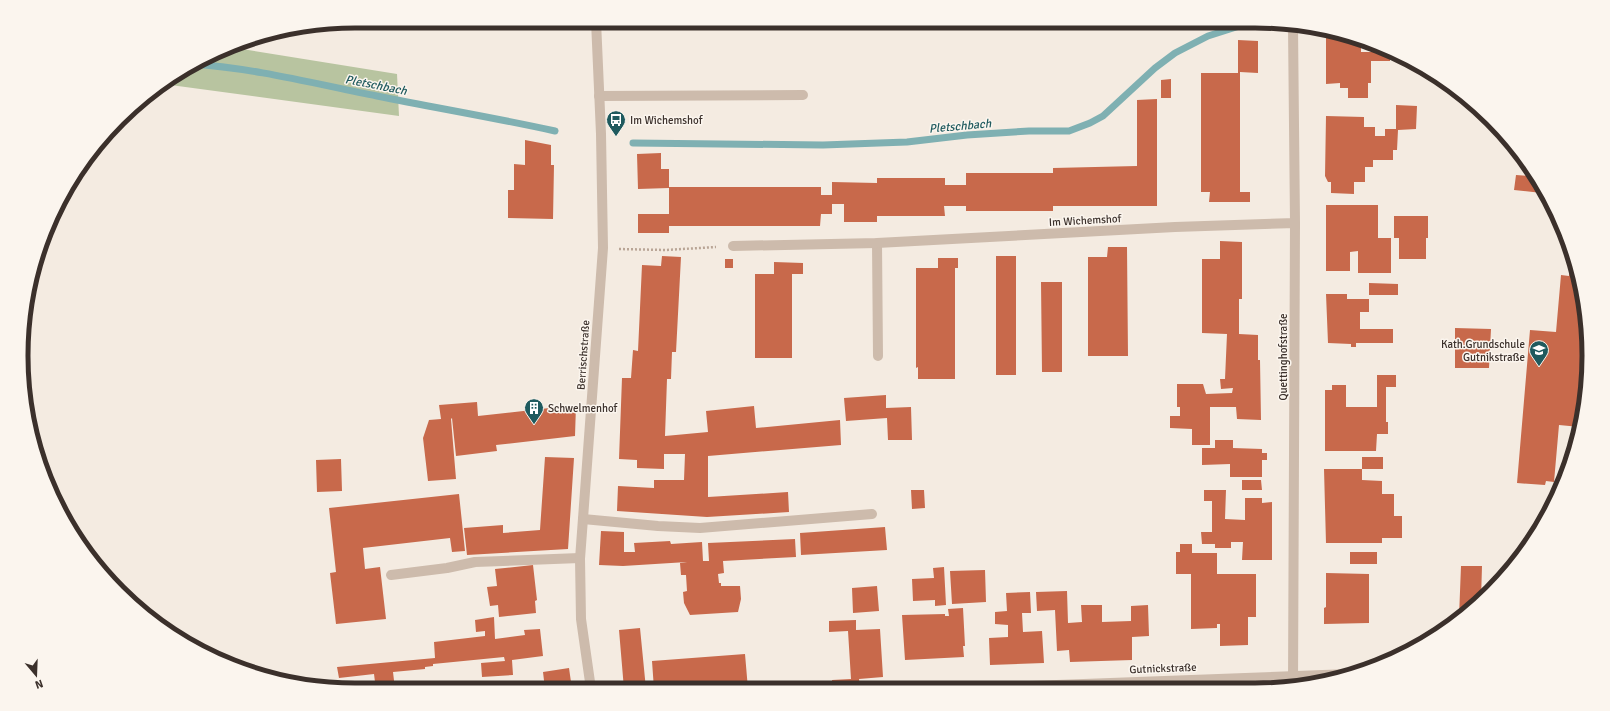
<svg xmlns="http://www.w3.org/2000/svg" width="1610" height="711" viewBox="0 0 1610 711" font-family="Signika,sans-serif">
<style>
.green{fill:#b8c4a0}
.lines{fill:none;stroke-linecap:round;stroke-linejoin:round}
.stream{stroke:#7fb0b2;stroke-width:7}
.building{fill:#c8694b}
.path{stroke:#b9a596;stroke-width:2.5;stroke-dasharray:2 2;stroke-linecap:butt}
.service{stroke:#cdbbac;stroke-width:10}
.minor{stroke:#cdbbac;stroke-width:10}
.tertiary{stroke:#cdbbac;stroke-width:10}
.labels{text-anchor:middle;stroke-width:3;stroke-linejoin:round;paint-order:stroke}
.poi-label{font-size:11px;fill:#3b302b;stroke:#fbf5ee;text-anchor:start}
.street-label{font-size:11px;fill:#3b302b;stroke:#fbf5ee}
.water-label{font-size:12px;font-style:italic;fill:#1f5a5e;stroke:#fbf5ee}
.rim{fill:none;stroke:#3b302b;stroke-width:5}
</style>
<rect width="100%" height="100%" fill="#f4ebe1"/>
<!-- green -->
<path class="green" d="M230 47 397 74 399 116 163 84 188 66Z"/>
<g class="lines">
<!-- stream -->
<path class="stream" d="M192 64C254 68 316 84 377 96 436 108 496 118 555 131
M633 143 823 145 907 142 967 135 1029 131H1069L1090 123 1103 116 1155 68 1175 53 1208 36 1255 21"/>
</g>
<!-- building -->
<path class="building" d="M486 21H515V23L486 24Z
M1010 21H1021V25L1010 26Z
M1326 35H1336L1361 39V52H1375V46L1390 51V61H1371V83H1368V98H1348V88H1340V83L1326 84Z
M1238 40 1258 41V73L1240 72V192H1250V202H1209L1210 192H1201V73H1238Z
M1171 79V98H1161V80Z
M1157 99V206H1053V211H966V206H944L945 216H877V222H844V204H832V214H821L820 226H669V233H638V214H669V188L638 189 637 154 661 153V169H669V187H821V195H832V182L877 183V178H945V185H966V173H1053V168L1137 166V100Z
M1396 105 1417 106 1416 129 1398 130 1397 150H1393V160H1373V167H1365V182H1354V194L1331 193V182H1328L1325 176 1326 116 1364 117V127H1375V136H1385V129H1396Z
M525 140 551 145V165H554L553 219 508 218V190H514V164L525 165Z
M1531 169 1537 179 1545 192H1542V193L1514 190 1516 175 1530 176Z
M1326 205H1378V238H1391V273H1358V251L1350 252V271H1326Z
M1394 216H1428V238H1426V259H1399V238H1394Z
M1220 241 1242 242V299H1239V334L1258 335V360H1260L1261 420 1237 419 1236 407H1210V445H1192V429L1170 428V416H1180V407H1177V384H1203L1206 394 1232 393 1233 388 1221 389 1220 379H1225L1227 334 1202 333V259H1220Z
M1108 247H1127L1128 356H1088V257H1107Z
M662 256 681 257 676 352H672L671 379H667L665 436 708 432 706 411 754 406 756 428 840 420 841 445 708 456V497L788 492 789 512 707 517 617 511 618 486 654 488V480H684L685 454H664V469L637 468V460L619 459 622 378H631L633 350 638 351 642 265 661 266Z
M996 256H1016V375H996Z
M938 258H958V268H955V379H918V367L916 368V268H938Z
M725 259H733V268H725Z
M774 262 803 263V274H792V358H755V274H774Z
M1569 273 1578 274 1588 334 1586 399 1580 427 1559 425 1554 482 1546 481 1545 485 1517 483 1530 330 1556 332 1561 275 1569 276Z
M1041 282H1062V372H1042Z
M1369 283 1398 284V295H1369Z
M1326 294H1347V299H1369V312H1360V329H1393V343H1356V347H1351V344L1328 343Z
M1455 328 1491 329 1489 368H1455Z
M1377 375H1396V387H1386V422H1388V434H1377L1376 451H1325V390H1332V385H1346V407H1377Z
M886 395V408L911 407 912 440H888L887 418 846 421 844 398Z
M477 402 478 416 576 405 575 436 496 445 497 451 456 456 452 418 451 419 456 479 428 481 423 438 429 420 441 419 439 405Z
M1215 440H1233V448L1262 449V453H1267V460H1262V477H1230V464L1202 465V448H1215Z
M545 457 574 458 568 549 467 555 464 528 503 525V533L540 530Z
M1362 457H1383V469H1362V480L1382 481V494H1394V516H1402V538H1382V543H1326L1324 469H1362Z
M341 459 342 491 317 492 316 460Z
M1242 480H1261L1262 490H1242Z
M911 490H924L925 508 912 509Z
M1204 490H1226L1225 519 1245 520V498H1262V503L1272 502V560H1242L1243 542H1231V548H1215V544H1202L1201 532H1212V501H1204Z
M459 494 465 551 452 552 450 538 363 548 365 569 380 567 386 619 336 624 330 573 336 572 329 508Z
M885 527 887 550 801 555 800 533Z
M601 531 624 532V552H635L634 543 670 541 671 544 702 542 703 561H709L708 543 795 539 796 557 723 561 724 573 718 574 719 583H721V586H740L741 599 738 612 690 615 684 603 683 592 687 591 686 575H681L680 563 687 562 623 566 599 565Z
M1180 544H1192V553H1217V574H1256V617H1248V645L1220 646V624H1217V628L1191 629V574H1176V552H1180Z
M1350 552H1377V564H1350Z
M533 565 537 600 535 601 536 613 499 617 498 605 490 606 487 587 497 586 495 569Z
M1461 566H1482L1481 600 1475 607 1459 617Z
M944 567 946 605 935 606V600L913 601 912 579 934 578 933 568Z
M985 570 986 602 952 604 950 571Z
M1326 573 1369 574V623L1324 624V608L1326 607Z
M1493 576H1502L1493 587Z
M877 586 879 611 853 613 852 588Z
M1067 591 1068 623 1082 622 1081 605H1102V622L1131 621V606L1148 605 1149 636 1132 637V660L1070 662 1069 650 1057 651 1055 610 1037 611 1036 592Z
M1030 592 1031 613H1022L1023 632 1042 631 1044 663 990 665 989 638 1008 637V625L995 624V612L1007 611 1006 593Z
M963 608 965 646H963L964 657 905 660 902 615 945 614V616H949L948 609Z
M494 617 495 639 525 635 524 630 540 629 543 656 512 660 513 675 482 677 481 663 505 661 504 657 433 664V666L425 667V669L393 672 395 689 384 690H376L374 674 339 678 337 667 435 658 434 642 485 636V631L476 632 475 620Z
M856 620V630L880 629 883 677 859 679 860 688 833 689 832 680 851 679 848 631 829 632V621Z
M640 628 646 689H624L619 630Z
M745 654 748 689H654L652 661Z
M569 668 572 689H545L543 672Z
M538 682 540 689 516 690 515 685Z"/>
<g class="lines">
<!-- path -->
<path class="path" d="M619 249 666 250 716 247"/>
<!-- service -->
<path class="service" d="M599 96 803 95
M877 243 878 356
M583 519 658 526 700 528 872 514
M391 575 447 568 475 562 580 558
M979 688 1349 674"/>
<!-- minor -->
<path class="minor" d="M733 246 877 243 1175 227 1295 223
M1293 687 1295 223 1293 27"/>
<!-- tertiary -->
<path class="tertiary" d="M591 689 581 619 580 559 603 248 601 134 596 21"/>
</g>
<!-- icons -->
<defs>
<g id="bus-pin" transform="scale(1)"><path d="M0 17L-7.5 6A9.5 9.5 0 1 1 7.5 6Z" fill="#1f5a5e" stroke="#fbf5ee"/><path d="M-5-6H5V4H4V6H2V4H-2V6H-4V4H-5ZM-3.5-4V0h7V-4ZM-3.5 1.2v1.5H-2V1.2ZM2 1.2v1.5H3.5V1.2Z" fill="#fff"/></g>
<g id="school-pin" transform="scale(1)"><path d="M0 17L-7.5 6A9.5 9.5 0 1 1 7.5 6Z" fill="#1f5a5e" stroke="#fbf5ee"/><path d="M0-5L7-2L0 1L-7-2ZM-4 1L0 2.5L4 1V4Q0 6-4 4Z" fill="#fff"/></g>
<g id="building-pin" transform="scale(1)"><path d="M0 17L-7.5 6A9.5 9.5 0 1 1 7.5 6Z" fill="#1f5a5e" stroke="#fbf5ee"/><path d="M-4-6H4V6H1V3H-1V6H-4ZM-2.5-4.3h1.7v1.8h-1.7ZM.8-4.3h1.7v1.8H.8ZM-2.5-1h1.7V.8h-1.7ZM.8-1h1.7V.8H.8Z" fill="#fff"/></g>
</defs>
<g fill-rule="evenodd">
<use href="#bus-pin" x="616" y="120"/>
<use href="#school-pin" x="1539" y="350"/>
<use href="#building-pin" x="534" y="408"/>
</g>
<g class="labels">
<!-- poi labels -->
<g class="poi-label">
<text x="630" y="124">Im Wichemshof</text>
<text x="1525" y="348" text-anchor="end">Kath.Grundschule<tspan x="1525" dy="13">Gutnikstraße</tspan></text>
<text x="548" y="412">Schwelmenhof</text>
</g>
<!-- street labels -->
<g class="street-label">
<text transform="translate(1085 220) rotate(-3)" y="4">Im Wichemshof</text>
<text transform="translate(583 355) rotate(-86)" y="4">Berrischstraße</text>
<text transform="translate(1283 357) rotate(-90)" y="4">Quettinghofstraße</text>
<text transform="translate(1163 668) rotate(-2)" y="4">Gutnickstraße</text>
</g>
<!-- water labels -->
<g class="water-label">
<text transform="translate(376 85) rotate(11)" y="4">Pletschbach</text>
<text transform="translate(960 126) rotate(-5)" y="4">Pletschbach</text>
</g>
</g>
<!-- crop -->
<path d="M0 0H1610V711H0ZM355 28H1255A327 327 0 0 1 1582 355V356A327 327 0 0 1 1255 683H355A327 327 0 0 1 28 356V355A327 327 0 0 1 355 28Z" fill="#fbf5ee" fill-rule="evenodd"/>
<path class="rim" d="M355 28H1255A327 327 0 0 1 1582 355V356A327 327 0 0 1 1255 683H355A327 327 0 0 1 28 356V355A327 327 0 0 1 355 28Z"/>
<!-- north arrow -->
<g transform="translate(36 675) rotate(161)" stroke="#fbf5ee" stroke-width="3" paint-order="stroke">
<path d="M0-3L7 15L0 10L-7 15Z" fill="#3b302b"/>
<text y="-6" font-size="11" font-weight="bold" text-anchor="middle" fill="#3b302b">N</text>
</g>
</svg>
